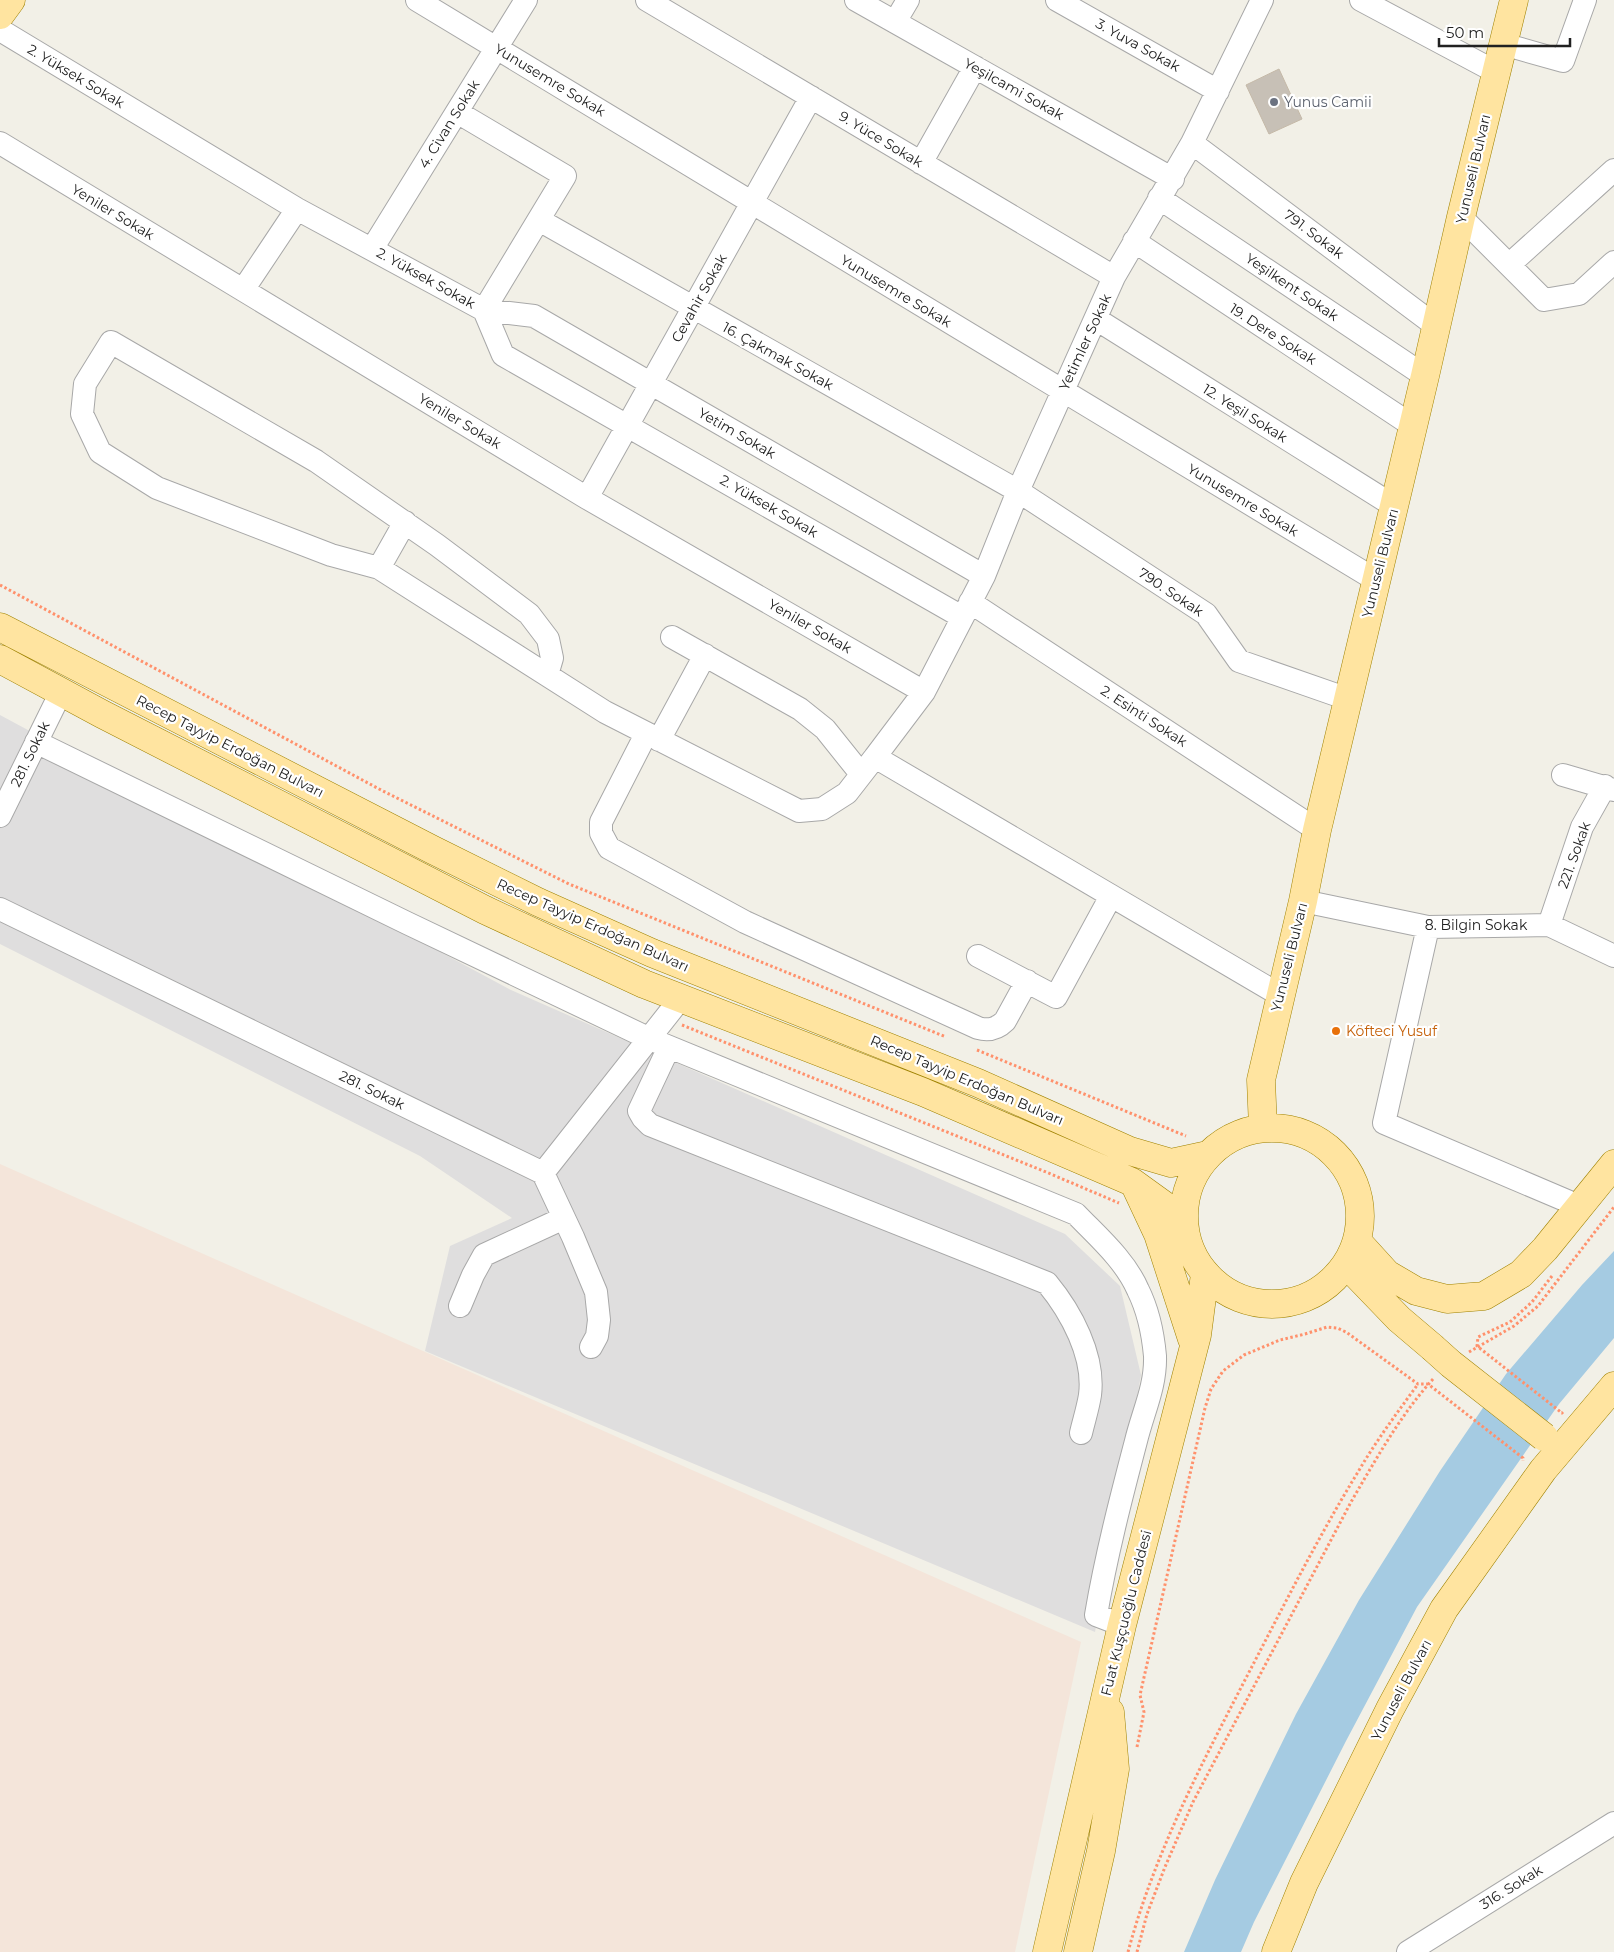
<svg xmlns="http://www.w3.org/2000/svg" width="1614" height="1952" viewBox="0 0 1614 1952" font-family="Montserrat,sans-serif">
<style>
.residential{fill:#dfdede}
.military{fill:#f4e5da}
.water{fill:#a5cbe2}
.building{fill:#c7c0b6;stroke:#c5b9a8}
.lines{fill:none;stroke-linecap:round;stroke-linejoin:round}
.minor-casing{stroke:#a8a8a8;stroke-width:24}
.major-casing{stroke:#9f8200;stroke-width:29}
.path{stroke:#ff916c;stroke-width:3;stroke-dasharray:2.5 2.5;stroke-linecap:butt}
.minor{stroke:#fff;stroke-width:22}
.major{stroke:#ffe4a0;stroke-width:28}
.major-bridge-casing{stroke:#9f8200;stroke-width:29;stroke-linecap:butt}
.major-bridge{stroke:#ffe4a0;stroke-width:28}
.worship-dot{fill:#6b7280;stroke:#fff;stroke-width:2}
.food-dot{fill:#e8710a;stroke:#fff;stroke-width:2}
.labels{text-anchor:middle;stroke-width:4.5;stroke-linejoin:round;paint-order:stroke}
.street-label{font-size:14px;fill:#212121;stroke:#fff}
.worship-label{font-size:14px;fill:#5b616d;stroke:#fff;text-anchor:start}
.food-label{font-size:14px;fill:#c56008;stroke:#fff;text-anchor:start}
</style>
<rect width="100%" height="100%" fill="#f2f0e7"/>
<!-- residential -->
<path class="residential" d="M0 715 511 990 1065 1234 1120 1286 1141 1375 1095 1632 425 1351 450 1246 512 1218 420 1156 0 944Z"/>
<!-- military -->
<path class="military" d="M0 1164 1081 1642 1015 1952H0Z"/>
<!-- water -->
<path class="water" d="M1614 1251V1338L1559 1404 1417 1607 1346 1741 1254 1922 1241 1952H1184L1215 1880 1296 1714 1359 1600 1440 1471 1506 1374 1582 1285Z"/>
<!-- building -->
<path class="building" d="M1279 69 1302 119 1269 134 1246 85Z"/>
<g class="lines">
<!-- minor casing -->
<g class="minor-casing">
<path id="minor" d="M417 0 1376 580
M647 0 1114 277
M856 0 1173 179
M1057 0 1218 91
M1262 0 1192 143 1114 277 1018 491 984 576 924 692 875 757 1280 995
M1361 0 1496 72
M895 22 908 0
M0 30 297 209 484 310 503 355 962 617
M1503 44 1563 61 1585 0
M457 112 565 176 484 310 534 316 984 576
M0 143 587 498 924 692
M1192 143 1436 326
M921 163 975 67
M1159 198 1425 376
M1461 217 1544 300 1579 294 1614 262
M539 220 1018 491 1206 614 1239 661 1348 699
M1134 241 1413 426
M372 249 526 0
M1510 264 1614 170
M243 290 297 209
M1096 319 1394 506
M587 498 811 97
M379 568 405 522
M970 602 1317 830
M672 637 800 709 825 729 861 774
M547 675 552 658 548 639 529 614 437 545 316 461 111 342 85 384 82 414 100 452 157 488 331 555 379 568 605 712 799 811 822 809 847 793 875 757
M646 734 601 822V833L609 848 745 922 978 1028C989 1031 997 1029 1005 1021L1027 981
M659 740 705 655
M36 742 407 923 650 1039 1076 1214C1098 1237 1125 1260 1138 1290 1148 1310 1153 1334 1155 1356 1156 1386 1143 1412 1136 1441 1121 1498 1106 1556 1096 1615L1122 1625
M1563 775 1614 790
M0 816 61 692
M1303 901 1428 927 1549 925 1614 956
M0 909 543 1173 681 998
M1549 925 1582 827 1605 786
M1428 927 1384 1123 1579 1206
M978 956 1056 997 1111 896
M669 1047 639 1111 643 1118 650 1125 1047 1283C1071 1312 1095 1356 1090 1395 1088 1408 1084 1420 1081 1433
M543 1173 573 1237 596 1292 599 1320 597 1336 591 1347
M460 1306 473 1275 484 1255 564 1218
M1408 1952 1614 1823"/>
</g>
<!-- major casing -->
<g class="major-casing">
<path id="major" d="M0 15 11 0
M0 627 433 850 538 902 652 953 978 1083 1130 1151 1171 1163 1208 1155
M0 659 102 714 485 910 644 984 923 1092 1132 1182 1168 1208 1185 1231
M1184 1216a88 88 0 1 1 176 0a88 88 0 1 1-176 0Z
M1263 1128 1261 1080 1303 901 1317 830 1425 376 1461 217 1514 0
M1135 1185 1158 1234 1192 1339
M1357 1241 1387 1274 1416 1291 1447 1299 1484 1296 1521 1274 1545 1249 1614 1164
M1347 1265 1399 1319 1432 1347
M1047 1952 1122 1625 1197 1335 1205 1274
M1078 1952 1101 1851 1115 1769 1110 1712
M1276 1952 1304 1883 1390 1709 1444 1609 1543 1470 1614 1386"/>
</g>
<!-- path -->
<path class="path" d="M0 585 381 790 569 884 946 1037
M682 1025 1046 1172 1119 1203
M977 1050 1186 1136
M1552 1276 1532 1302 1510 1322 1478 1337 1477 1346 1562 1413 1563 1412
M1469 1352 1514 1326 1538 1306 1614 1207
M1137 1747 1144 1712 1140 1695 1205 1408 1211 1389 1223 1371 1244 1355 1280 1340 1305 1334 1327 1327 1337 1328 1346 1332 1418 1384H1428L1523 1458V1461
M1128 1952C1154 1855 1200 1767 1246 1678 1282 1609 1317 1539 1358 1472 1376 1441 1397 1413 1418 1384
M1137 1952 1147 1914 1165 1867 1193 1802 1351 1502C1376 1459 1401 1414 1434 1378"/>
<!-- minor -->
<use href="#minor" class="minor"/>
<!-- major -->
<use href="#major" class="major"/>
<!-- major-bridge casing -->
<g class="major-bridge-casing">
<path id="major-bridge" d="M1432 1347 1451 1364 1544 1437"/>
</g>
<!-- major-bridge -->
<use href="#major-bridge" class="major-bridge"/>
</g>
<!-- markers -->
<circle class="worship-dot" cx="1274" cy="102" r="5"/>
<circle class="food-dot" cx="1336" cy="1031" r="5"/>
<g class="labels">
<!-- street labels -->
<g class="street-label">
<text transform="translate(1138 45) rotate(29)" y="5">3. Yuva Sokak</text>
<text transform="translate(76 76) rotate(31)" y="5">2. Yüksek Sokak</text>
<text transform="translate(550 80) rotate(31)" y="5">Yunusemre Sokak</text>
<text transform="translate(1014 89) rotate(29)" y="5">Yeşilcami Sokak</text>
<text transform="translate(449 124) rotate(-58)" y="5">4. Civan Sokak</text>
<text transform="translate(881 139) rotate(31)" y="5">9. Yüce Sokak</text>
<text transform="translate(1473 169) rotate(-77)" y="5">Yunuseli Bulvarı</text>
<text transform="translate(113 212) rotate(31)" y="5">Yeniler Sokak</text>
<text transform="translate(1314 234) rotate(37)" y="5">791. Sokak</text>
<text transform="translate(426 278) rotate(29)" y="5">2. Yüksek Sokak</text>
<text transform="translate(1292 287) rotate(34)" y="5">Yeşilkent Sokak</text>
<text transform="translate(896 291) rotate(31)" y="5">Yunusemre Sokak</text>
<text transform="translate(699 298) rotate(-61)" y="5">Cevahir Sokak</text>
<text transform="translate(1273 334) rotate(33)" y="5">19. Dere Sokak</text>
<text transform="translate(1085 342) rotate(-65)" y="5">Yetimler Sokak</text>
<text transform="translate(778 356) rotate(29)" y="5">16. Çakmak Sokak</text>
<text transform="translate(1245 413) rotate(32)" y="5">12. Yeşil Sokak</text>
<text transform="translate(460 421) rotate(31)" y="5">Yeniler Sokak</text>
<text transform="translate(737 433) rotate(30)" y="5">Yetim Sokak</text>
<text transform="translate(1243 500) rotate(31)" y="5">Yunusemre Sokak</text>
<text transform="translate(769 506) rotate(30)" y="5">2. Yüksek Sokak</text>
<text transform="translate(1380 563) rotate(-76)" y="5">Yunuseli Bulvarı</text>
<text transform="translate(1171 592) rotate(34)" y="5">790. Sokak</text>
<text transform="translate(810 626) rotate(30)" y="5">Yeniler Sokak</text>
<text transform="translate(1144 716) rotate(33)" y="5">2. Esinti Sokak</text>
<text transform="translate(230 746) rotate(27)" y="5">Recep Tayyip Erdoğan Bulvarı</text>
<text transform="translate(30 754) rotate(-64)" y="5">281. Sokak</text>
<text transform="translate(1574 855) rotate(-70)" y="5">221. Sokak</text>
<text transform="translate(593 925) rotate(24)" y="5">Recep Tayyip Erdoğan Bulvarı</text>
<text x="1476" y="930">8. Bilgin Sokak</text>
<text transform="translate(1289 957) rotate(-76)" y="5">Yunuseli Bulvarı</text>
<text transform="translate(967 1080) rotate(23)" y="5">Recep Tayyip Erdoğan Bulvarı</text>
<text transform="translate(372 1090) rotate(26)" y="5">281. Sokak</text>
<text transform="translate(1126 1613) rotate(-76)" y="5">Fuat Kuşçuoğlu Caddesi</text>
<text transform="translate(1401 1690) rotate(-62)" y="5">Yunuseli Bulvarı</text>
<text transform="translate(1511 1887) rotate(-32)" y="5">316. Sokak</text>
</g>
<!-- worship labels -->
<g class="worship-label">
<text x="1284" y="107">Yunus Camii</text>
</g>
<!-- food labels -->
<g class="food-label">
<text x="1346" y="1036">Köfteci Yusuf</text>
</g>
</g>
<!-- scale -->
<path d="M1439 38v8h131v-8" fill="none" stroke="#212121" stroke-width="2.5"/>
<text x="1446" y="38" font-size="15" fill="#212121" stroke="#ffffff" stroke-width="4" paint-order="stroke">50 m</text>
</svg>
